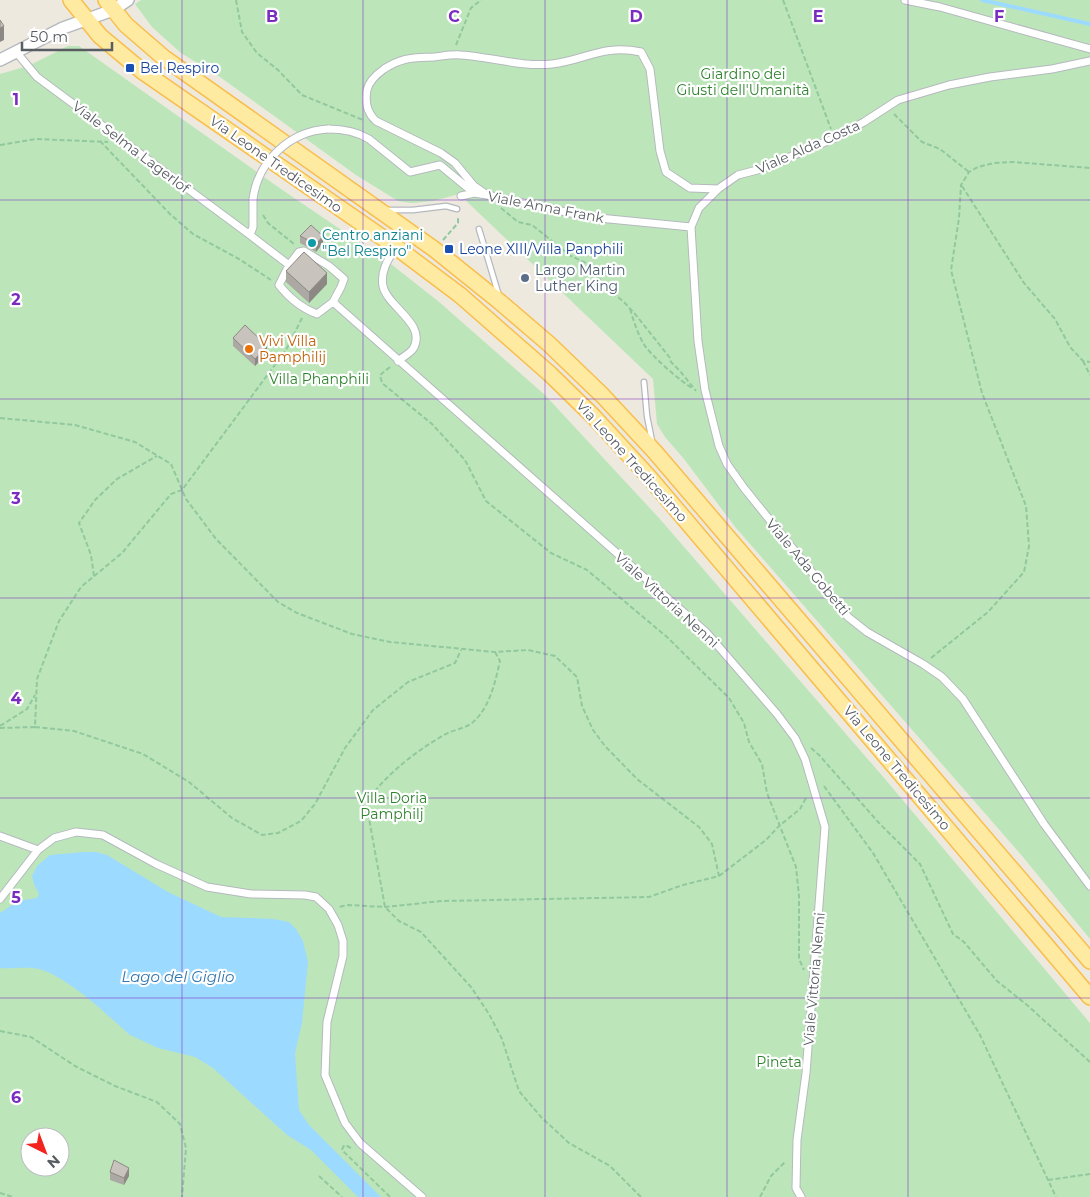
<svg xmlns="http://www.w3.org/2000/svg" width="1090" height="1197" viewBox="0 0 1090 1197" font-family="Montserrat,sans-serif">
<style>
.green{fill:#bce6ba;fill-rule:evenodd}
.water{fill:#9ddaff}
.lines{fill:none;stroke-linecap:round;stroke-linejoin:round}
.stream{stroke:#9ddaff;stroke-width:4}
.service-casing{stroke:#b5b9be;stroke-width:7}
.pedestrian-casing{stroke:#b5b9be;stroke-width:9}
.tertiary-casing{stroke:#b5b9be;stroke-width:14}
.primary-casing{stroke:#f9be4c;stroke-width:18}
.path{stroke:#92c89e;stroke-width:2;stroke-dasharray:5 2.5;stroke-linecap:butt}
.service{stroke:#fff;stroke-width:4.5}
.pedestrian{stroke:#fff;stroke-width:7}
.tertiary{stroke:#fff;stroke-width:11}
.primary{stroke:#ffeaa2;stroke-width:15}
.pedestrian-bridge-casing{stroke:#b5b9be;stroke-width:9;stroke-linecap:butt}
.pedestrian-bridge{stroke:#fff;stroke-width:7}
.wall{fill:#aca8a3}
.shaded-wall{fill:#8c8884}
.building{fill:#c8c3bd;stroke:#8c8884}
.grid{fill:none;stroke:#7b2cbf;stroke-width:1;stroke-opacity:0.55}
.transit-dot{fill:#1a4fb4;stroke:#fff;stroke-width:2}
.culture-dot{fill:#0f9aa8;stroke:#fff;stroke-width:2}
.service-dot{fill:#5c6f8a;stroke:#fff;stroke-width:2}
.food-dot{fill:#e8710a;stroke:#fff;stroke-width:2}
.labels{text-anchor:middle;stroke-width:4.5;stroke-linejoin:round;paint-order:stroke}
.transit-label{font-size:14px;fill:#164399;stroke:#fff;text-anchor:start}
.park-label{font-size:14px;fill:#2f832e;stroke:#fff}
.street-label{font-size:14px;fill:#585d62;stroke:#fff}
.culture-label{font-size:14px;fill:#0d838f;stroke:#fff;text-anchor:start}
.service-label{font-size:14px;fill:#4e5e75;stroke:#fff;text-anchor:start}
.food-label{font-size:14px;fill:#c56008;stroke:#fff;text-anchor:start}
.water-label{font-size:15px;font-style:italic;fill:#3476ad;stroke:#fff}
.grid-label{font-size:16px;text-anchor:middle;font-weight:bold;fill:#7b2cbf;stroke:#fff;stroke-width:4.5;stroke-linejoin:round;paint-order:stroke}
</style>
<rect width="100%" height="100%" fill="#ede9df"/>
<!-- green -->
<path class="green" d="M141 0H1090V939L1023 857 736 528 684 459 665 437 657 424 653 379 459 194 433 201 412 203 398 201 356 175 220 77 181 53 152 27 135 4Z
M68 46H79L281 189 387 261 438 301 545 395 659 518 885 779 1090 1023V1197H0V74L28 66ZM30 1137H60V1167H30Z"/>
<!-- water -->
<path class="water" d="M84 852H96L107 855 168 892 221 917 274 919 289 922 296 929 303 941 308 962 302 1023 295 1053 299 1110 309 1125 381 1197H358L311 1150 287 1135 213 1068 195 1057 158 1048 130 1035C106 1014 68 977 39 969 27 966 12 969 0 968V913L18 901 37 898 39 894 34 884 32 876 37 866 50 855Z"/>
<g class="lines">
<!-- stream -->
<path class="stream" d="M982 0 1090 24"/>
<!-- service casing -->
<g class="service-casing">
<path id="service" d="M387 210H413L446 206 457 209
M479 229 499 296
M644 382 647 416 652 441"/>
</g>
<!-- pedestrian casing -->
<g class="pedestrian-casing">
<path id="pedestrian" d="M905 0 940 7 1090 49
M17 53 37 77 250 235
M1090 61 1052 69 990 77 949 85 898 100 864 122 835 138 761 169 738 175 718 189 699 208 691 227 698 341 705 390 719 446 727 464 744 488 848 617 867 632 923 664 942 677 963 699 1044 824 1090 886
M328 129C343 129 356 131 369 139L410 172 440 165 474 193
M487 195 474 186 455 163 441 153 376 121C367 113 365 101 367 90 369 81 377 74 384 69 403 57 412 58 434 57 443 56 452 54 461 55 491 57 521 67 552 64 586 60 603 44 641 52L650 69 660 151 666 172 690 188 718 189
M461 196 474 193 487 195 589 217 691 227
M253 199V227L250 235 289 265 279 285C290 299 301 308 317 314L333 302 706 632 777 714 795 738 805 759 825 827 806 1073 797 1140 796 1188 801 1197
M396 247C388 259 380 272 383 286 387 307 428 324 413 349 410 353 403 357 398 361
M289 265 299 252 304 251 329 266 344 279 341 287 333 302
M0 836 38 850
M0 899 38 850 54 838 76 832 103 835 156 864 207 887 251 894 305 895 316 897 329 909 338 925 343 941V956L327 1022 325 1075 345 1123 360 1143 422 1197"/>
</g>
<!-- tertiary casing -->
<g class="tertiary-casing">
<path id="tertiary" d="M0 60 63 28 113 10 128 0"/>
</g>
<!-- primary casing -->
<g class="primary-casing">
<path id="primary" d="M71 0 100 36 142 71 396 247 460 295 550 374 594 417 649 477 1090 997
M106 0 126 25 163 57 434 249 500 302 549 344 603 396 655 452 1090 961"/>
</g>
<!-- path -->
<path class="path" d="M236 0 242 32 257 53 278 70 302 95 363 120
M783 0 831 129
M456 45 471 8 481 0
M894 114 922 142 940 149 969 172
M100 141 170 214 193 234 239 259 271 280
M0 145 36 139 108 142
M962 186 1024 283 1055 319 1070 347 1083 361 1090 362
M501 208 518 222 532 225 571 256 586 263 608 289 624 302 635 314 659 344 670 358 671 362 680 371 696 391
M263 215 268 223 294 244
M443 240 458 223V218
M630 309C634 322 638 335 645 346 653 357 680 381 692 388
M1083 361 1090 375
M390 367 380 375 382 383 432 424 465 460 486 501 551 553 587 570 667 637 729 698 744 723 749 742 762 764 767 793 796 867 799 896V959L804 970
M0 418 75 425 135 442 171 464 186 499 216 539 278 602 297 613 352 634 390 642 495 652 528 650 555 656 577 677 582 706 593 730 605 746 637 779 699 827 712 844 719 876 683 885 649 897 442 901 385 907 349 905 338 907
M94 576 91 555 79 523 95 500 117 479 157 456
M495 652 500 661C495 682 490 708 472 723 464 729 452 730 444 735 413 753 387 774 366 802L385 907 399 921 421 932 471 987 489 1014 502 1039 519 1091 541 1117 569 1143 610 1166 641 1197
M931 658 988 612 1024 572 1029 546 1026 506 982 393 951 270 959 218 961 185 969 172 978 167 994 163 1013 162 1090 168
M0 726 27 709 35 695
M35 727 74 731 143 754 189 782 232 818 262 835 278 833 301 821 315 804 345 748 373 710 408 682 455 663 461 650
M0 728 35 727 37 679 59 621 81 587 122 553 171 494 182 490 286 350 302 318
M811 748 819 755 879 823 920 864 953 934 964 942 997 981 1027 1005 1090 1062
M824 786 873 853 980 1035 1056 1197
M719 876 766 840 779 826 800 809 806 798
M0 1031 31 1037 75 1066 115 1086 157 1102 180 1124 186 1148 182 1197
M351 1148 345 1145 343 1147 342 1150 390 1197
M319 1176 342 1197
M1048 1180 1090 1174
M0 1193 13 1197
M760 1197 771 1176 786 1161"/>
<!-- service -->
<use href="#service" class="service"/>
<!-- pedestrian -->
<use href="#pedestrian" class="pedestrian"/>
<!-- tertiary -->
<use href="#tertiary" class="tertiary"/>
<!-- primary -->
<use href="#primary" class="primary"/>
<!-- pedestrian-bridge casing -->
<g class="pedestrian-bridge-casing">
<path id="pedestrian-bridge" d="M253 199C258 161 290 131 328 129"/>
</g>
<!-- pedestrian-bridge -->
<use href="#pedestrian-bridge" class="pedestrian-bridge"/>
</g>
<!-- wall -->
<path class="wall" d="M300 236 323 243 316 252 300 243Z
M286 271 327 284 309 303 286 282Z
M233 338 267 353 255 366 233 346Z
M110 1172 129 1176 124 1185 110 1180Z"/>
<!-- shaded-wall -->
<path class="shaded-wall" d="M4 26V40L0 42V28Z
M323 236V243L316 252V244Z
M327 273V284L309 303V292Z
M267 346V353L255 366V359Z
M129 1168V1176L124 1185V1178Z"/>
<!-- building -->
<path class="building" d="M0 20 4 26 0 28Z
M311 225 323 236 316 244 300 236Z
M304 252 327 273 309 292 286 271Z
M245 325 267 346 255 359 233 338Z
M114 1160 129 1168 124 1178 110 1172Z"/>
<!-- grid -->
<path class="grid" d="M182 0V1197M363 0V1197M545 0V1197M727 0V1197M908 0V1197M0 200H1090M0 399H1090M0 598H1090M0 798H1090M0 998H1090"/>
<!-- markers -->
<g class="transit-dot">
<rect x="125" y="63" width="10" height="10" rx="2.5"/>
<rect x="444" y="244" width="10" height="10" rx="2.5"/>
</g>
<circle class="culture-dot" cx="312" cy="243" r="5"/>
<circle class="service-dot" cx="525" cy="278" r="5"/>
<circle class="food-dot" cx="249" cy="349" r="5"/>
<g class="labels">
<!-- transit labels -->
<g class="transit-label">
<text x="140" y="73">Bel Respiro</text>
<text x="459" y="254">Leone XIII/Villa Panphili</text>
</g>
<!-- park labels -->
<g class="park-label">
<text x="743" y="79">Giardino dei<tspan x="743" dy="16">Giusti dell'Umanità</tspan></text>
<text x="319" y="384">Villa Phanphili</text>
<text x="392" y="803">Villa Doria<tspan x="392" dy="16">Pamphilj</tspan></text>
<text x="779" y="1067">Pineta</text>
</g>
<!-- street labels -->
<g class="street-label">
<text transform="translate(131 147) rotate(37)" y="5">Viale Selma Lagerlof</text>
<text transform="translate(808 147) rotate(-24)" y="5">Viale Alda Costa</text>
<text transform="translate(276 164) rotate(35)" y="5">Via Leone Tredicesimo</text>
<text transform="translate(546 207) rotate(11)" y="5">Viale Anna Frank</text>
<text transform="translate(632 461) rotate(48)" y="5">Via Leone Tredicesimo</text>
<text transform="translate(808 567) rotate(50)" y="5">Viale Ada Gobetti</text>
<text transform="translate(667 600) rotate(42)" y="5">Viale Vittoria Nenni</text>
<text transform="translate(897 768) rotate(50)" y="5">Via Leone Tredicesimo</text>
<text transform="translate(814 979) rotate(-85)" y="5">Viale Vittoria Nenni</text>
</g>
<!-- culture labels -->
<g class="culture-label">
<text x="322" y="240">Centro anziani<tspan x="322" dy="16">"Bel Respiro"</tspan></text>
</g>
<!-- service labels -->
<g class="service-label">
<text x="535" y="275">Largo Martin<tspan x="535" dy="16">Luther King</tspan></text>
</g>
<!-- food labels -->
<g class="food-label">
<text x="259" y="346">Vivi Villa<tspan x="259" dy="16">Pamphilij</tspan></text>
</g>
<!-- water labels -->
<g class="water-label">
<text x="178" y="982">Lago del Giglio</text>
</g>
</g>
<g class="grid-label">
<text x="272" y="22">B</text>
<text x="454" y="22">C</text>
<text x="636" y="22">D</text>
<text x="818" y="22">E</text>
<text x="999" y="22">F</text>
<text x="16" y="105">1</text>
<text x="16" y="305">2</text>
<text x="16" y="504">3</text>
<text x="16" y="704">4</text>
<text x="16" y="903">5</text>
<text x="16" y="1103">6</text>
</g>
<!-- north arrow -->
<g transform="translate(45 1152) rotate(138)"><circle r="24" fill="#ffffff" stroke="#bcbec0"/>
<path d="M0-4L9 19L0 12L-9 19Z" fill="#f3231f"/>
<text y="-8" font-size="14" font-weight="bold" text-anchor="middle" fill="#585d62">N</text>
</g>
<!-- scale -->
<path d="M22 42v8h90v-8" fill="none" stroke="#585d62" stroke-width="2.5"/>
<text x="30" y="42" font-size="15" fill="#585d62" stroke="#ffffff" stroke-width="4" paint-order="stroke">50 m</text>
</svg>
